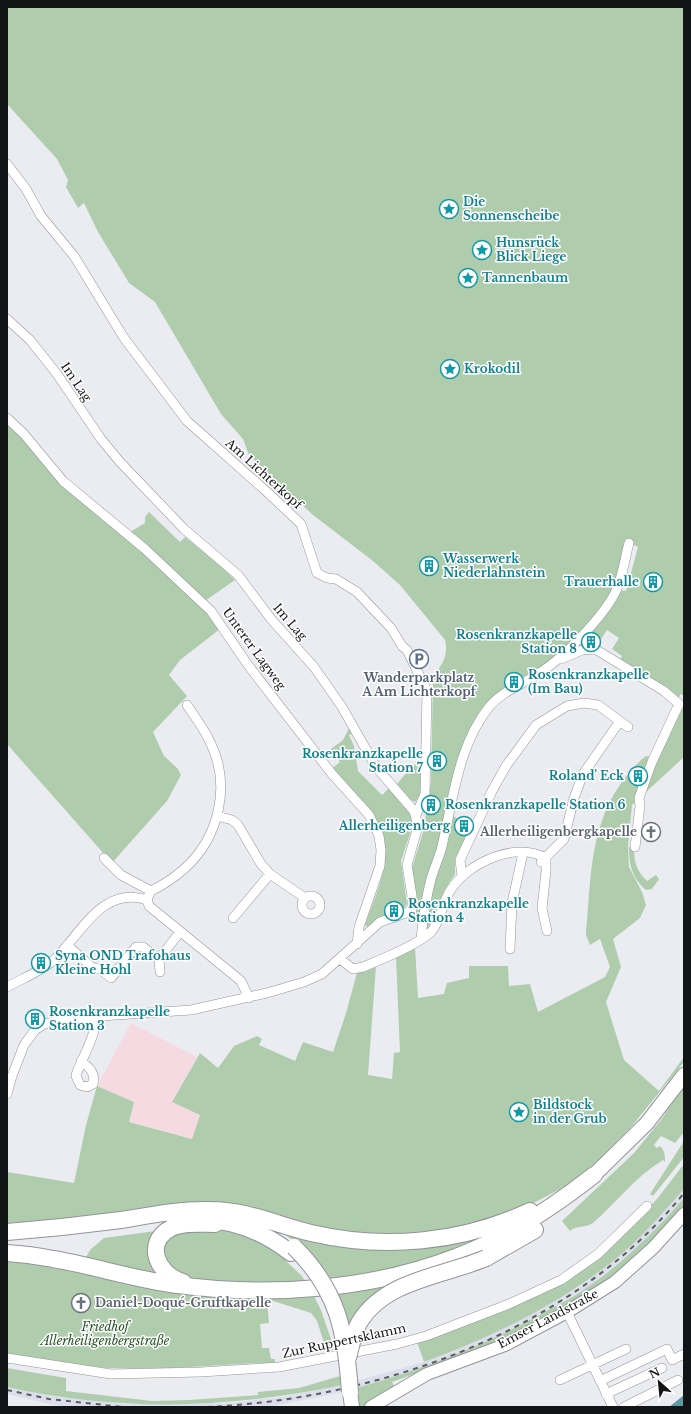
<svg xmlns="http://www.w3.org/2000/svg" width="691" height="1414" viewBox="0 0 691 1414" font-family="'Libre Baskerville',serif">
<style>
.built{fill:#dcdfeb}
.education{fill:#f5dbe1}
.green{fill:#afcdad;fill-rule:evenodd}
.water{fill:#5f99a4}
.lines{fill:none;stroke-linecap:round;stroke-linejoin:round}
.street-casing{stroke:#939498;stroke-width:10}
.secondary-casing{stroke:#939498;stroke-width:14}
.primary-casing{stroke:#939498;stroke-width:16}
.highway-casing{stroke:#939498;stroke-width:18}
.street{stroke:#fff;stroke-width:9}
.secondary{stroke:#fff;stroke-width:12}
.primary{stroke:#fff;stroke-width:14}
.highway{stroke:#fff;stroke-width:16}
.rail{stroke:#5b5c5f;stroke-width:2;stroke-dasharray:5 5;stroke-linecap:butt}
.highway-bridge-casing{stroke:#939498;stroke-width:18;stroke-linecap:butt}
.highway-bridge{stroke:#fff;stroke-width:16}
.labels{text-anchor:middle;stroke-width:3;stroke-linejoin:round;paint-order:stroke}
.culture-label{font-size:12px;font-weight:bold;fill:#0d838f;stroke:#fff;text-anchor:start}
.street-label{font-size:12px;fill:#131415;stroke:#fff}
.service-label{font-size:12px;font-weight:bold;fill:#4e5e75;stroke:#fff}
.worship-label{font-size:12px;font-weight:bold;fill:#5b616d;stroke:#fff;text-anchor:end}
.park-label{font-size:12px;font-style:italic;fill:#235323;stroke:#fff}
</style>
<rect width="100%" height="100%" fill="#ebecf1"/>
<!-- built -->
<path class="built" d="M684 1189V1198L640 1245 588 1287 506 1333 464 1352 420 1369 357 1388 356 1381 424 1362 463 1347 532 1314 579 1287 626 1250Z
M342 1385 343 1392 268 1407H69L49 1404 7 1394V1387L61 1397 125 1404 228 1403 281 1397Z"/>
<!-- education -->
<path class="education" d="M131 1023 197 1057 172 1101 200 1115 193 1139 128 1121 97 1086Z"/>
<!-- green -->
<path class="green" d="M7 7H684V696L681 694 678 698 620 660 622 656 612 649 619 638 607 630 593 651 568 659 502 698 490 710 474 735 450 814 471 827 455 861V874L445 889 427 930 420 919 414 913 418 906 412 868 423 832 431 782 433 676C442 666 449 654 445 640L400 585 373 561 313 515 249 455 243 439 221 414 155 302 129 283 98 232 84 203 78 208 66 187 68 180 57 159 7 104ZM631 543 638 547 626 591 613 589Z
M7 423 200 604 220 629 180 660 169 675 187 696 153 732 164 756 178 769 181 775 167 801 112 863 7 744Z
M149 512 180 542 185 537 221 566 235 580 205 601 130 532 145 523V517Z
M684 708V757L632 805 628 847 629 867 642 892 646 905 640 918 613 939 621 967 606 1002 624 1060 659 1091 684 1057V1062L631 1127 595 1163 566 1186 522 1209 452 1231 399 1236 321 1230 253 1210 7 1227V1172L74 1183 86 1125 97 1086 134 1102 129 1122 192 1139 200 1115 172 1102 200 1053 218 1068 234 1046 257 1036 262 1039 259 1045 295 1061 303 1042 333 1052 346 1013 357 973 376 966 368 1075 392 1079 394 1053 400 1052 396 957 415 947 418 998 444 994 447 983 469 978V966H508L509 986 530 984 538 1012 605 977 610 967 600 939 590 945 586 935C592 867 589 810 642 759L646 756 652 757 680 710Z
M349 728 352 734 349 735 354 746 358 771 382 795 389 788 413 818 412 828 401 861 407 904 403 909 380 918 368 927 365 925C376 893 396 856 378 823L331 769 340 762 331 749 343 740Z
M423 760 420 796 415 802 411 800 397 784 412 766Z
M629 847H634C634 862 636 870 647 881L656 875 659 879 652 889 646 890C632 878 629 865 629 847Z
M684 1085V1132L675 1143 661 1136 654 1145 657 1148 660 1146C665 1151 665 1155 665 1162L663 1160C635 1177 617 1202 593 1223 586 1228 576 1225 570 1231L562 1221 634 1153 661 1120Z
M684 1141V1157L653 1196 650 1194Z
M684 1164V1189C665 1210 647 1232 625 1251 567 1301 495 1336 424 1362L417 1342 527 1299 621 1236 657 1199Z
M684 1198V1208L613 1279 504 1341 392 1382 395 1388 364 1407H359L357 1388C426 1368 487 1345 550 1309 563 1302 577 1295 589 1286 625 1261 655 1231 684 1198Z
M209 1226 252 1236 286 1258 285 1260 302 1276 307 1284 232 1285 175 1276 160 1247 168 1234Z
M163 1230 164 1277 84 1260 91 1249 104 1238Z
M281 1232 440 1241 493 1236 394 1271 330 1279C315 1258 302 1246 281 1232Z
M7 1259 313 1294 321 1310 334 1348 331 1352H327L317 1321 311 1313 267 1299 269 1323 260 1324 262 1348H269L271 1359H275V1365L258 1367 257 1363 157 1369 106 1368 7 1355Z
M408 1277 349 1331 335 1291Z
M7 1368 66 1378V1391L152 1401 189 1400 258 1395V1392L299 1388 340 1376 342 1385C227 1409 122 1412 7 1387Z"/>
<!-- water -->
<path class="water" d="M684 1395V1407H669Z"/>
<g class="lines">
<!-- street casing -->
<g class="street-casing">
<path id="street" d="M7 164 26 189 41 216 74 256 124 338 187 421 266 491 301 524 317 573 327 578 336 579 357 592 391 628 402 646 407 650 427 691 425 794 416 815
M7 319 30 340 57 374 101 439 120 462 184 529 238 575 271 619 314 667 342 707 376 767 414 811 418 826 407 865 412 896V909L406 913 380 922 322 974 304 982 267 993 191 1010 71 1018 44 1024 35 1030 24 1045 12 1076 7 1094
M7 418 24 434 63 481 145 549 211 611 248 665 332 774 369 815 379 836 381 850 380 866 359 927 357 944
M561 659 582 650 595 649 664 691 679 704 652 762 639 798 640 806 635 847
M217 816 232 820 238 825 261 864 270 874 305 898
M104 858 121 875 151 891 147 899 149 906 241 981 249 998
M546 858V871L542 908 547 931
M541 862 564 839 574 798 583 774 620 721
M462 876 460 860 492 791 506 766 536 725 567 706 584 703 598 705 628 727
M151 891C163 885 174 878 184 869 219 838 231 786 211 744 205 730 195 717 187 705
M302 905a9 9 0 1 1 18 0a9 9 0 1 1-18 0Z
M233 918 270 874
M421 939C423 919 426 898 431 879 434 869 438 860 441 850 453 803 457 747 489 707 502 691 524 684 541 672 564 657 602 618 615 593 622 580 625 558 629 543
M67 945 93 968 100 969 111 978 136 947H143L159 959 180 932
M510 949 512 903 523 853
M159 959 160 972
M340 959 353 969 363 967C380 960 418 945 431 932 441 921 442 903 450 891 467 863 515 841 546 858
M7 987C23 978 42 971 55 959 81 934 102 885 147 900
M81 1061C89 1067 96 1073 93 1084L87 1087 80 1085 76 1076V1075C83 1056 96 1036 96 1016
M567 1312 613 1407
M7 1358 111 1374 201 1372 279 1367 397 1344 426 1336 509 1304 561 1280 598 1254 647 1206
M560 1380 626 1349
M600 1381 667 1349 672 1360 684 1354
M606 1394 662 1368
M624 1407 678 1380"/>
</g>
<!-- secondary casing -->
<g class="secondary-casing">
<path id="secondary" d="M371 1407 427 1374 505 1345 567 1312 615 1282 653 1248 684 1214"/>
</g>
<!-- primary casing -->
<g class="primary-casing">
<path id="primary" d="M594 1175 647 1123 684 1075
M350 1392 352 1407"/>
</g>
<!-- highway casing -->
<g class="highway-casing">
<path id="highway" d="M203 1220C236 1220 265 1233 291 1253
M7 1232C45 1229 83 1225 121 1220 151 1215 182 1209 211 1210 246 1210 278 1225 311 1233 384 1250 461 1243 530 1211
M7 1253C22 1254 38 1256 53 1259 95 1266 136 1280 178 1285 268 1297 371 1290 456 1257 507 1238 552 1208 594 1175
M486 1258 535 1230
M183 1282C158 1275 143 1243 171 1228 184 1222 201 1224 215 1224"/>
</g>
<!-- street -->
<use href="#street" class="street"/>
<!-- secondary -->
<use href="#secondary" class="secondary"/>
<!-- primary -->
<use href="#primary" class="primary"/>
<!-- highway -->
<use href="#highway" class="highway"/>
<!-- rail -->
<path class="rail" d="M7 1390 49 1399 123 1407
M207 1407C379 1399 573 1331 684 1193"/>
<!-- highway-bridge casing -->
<g class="highway-bridge-casing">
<path id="highway-bridge" d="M294 1247C338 1290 346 1333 350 1392
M348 1358C351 1347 353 1334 359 1323 384 1280 444 1276 486 1258"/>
</g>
<!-- highway-bridge -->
<use href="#highway-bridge" class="highway-bridge"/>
</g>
<!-- icons -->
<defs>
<g id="sight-ring" transform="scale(1)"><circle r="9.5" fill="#fff" stroke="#0f9aa8" stroke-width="1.5"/><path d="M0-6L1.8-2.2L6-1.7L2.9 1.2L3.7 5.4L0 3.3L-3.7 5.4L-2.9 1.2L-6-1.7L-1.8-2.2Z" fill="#0f9aa8"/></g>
<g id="building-ring" transform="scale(1)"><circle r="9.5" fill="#fff" stroke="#0f9aa8" stroke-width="1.5"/><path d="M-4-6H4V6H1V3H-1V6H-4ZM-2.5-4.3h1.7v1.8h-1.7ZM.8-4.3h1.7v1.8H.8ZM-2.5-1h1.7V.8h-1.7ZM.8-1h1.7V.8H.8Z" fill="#0f9aa8"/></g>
<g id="parking-ring" transform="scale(1)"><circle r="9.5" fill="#fff" stroke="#5c6f8a" stroke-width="1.5"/><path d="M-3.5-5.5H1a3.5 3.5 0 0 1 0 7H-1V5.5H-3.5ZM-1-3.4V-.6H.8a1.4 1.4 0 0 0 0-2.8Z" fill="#5c6f8a"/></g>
<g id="church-ring" transform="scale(1)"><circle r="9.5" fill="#fff" stroke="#6b7280" stroke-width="1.5"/><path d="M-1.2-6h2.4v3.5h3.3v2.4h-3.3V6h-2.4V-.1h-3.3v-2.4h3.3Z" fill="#6b7280"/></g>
</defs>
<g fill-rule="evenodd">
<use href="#sight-ring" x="449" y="209"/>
<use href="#sight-ring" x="482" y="250"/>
<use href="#sight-ring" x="468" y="278"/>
<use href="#sight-ring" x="450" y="369"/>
<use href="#building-ring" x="429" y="566"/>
<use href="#building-ring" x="653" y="582"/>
<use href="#building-ring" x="591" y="642"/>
<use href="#parking-ring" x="419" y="659"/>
<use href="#building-ring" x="514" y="682"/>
<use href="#building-ring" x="437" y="761"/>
<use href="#building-ring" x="638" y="776"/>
<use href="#building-ring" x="431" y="805"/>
<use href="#building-ring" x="464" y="826"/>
<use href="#church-ring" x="651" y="832"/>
<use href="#building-ring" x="394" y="911"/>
<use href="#building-ring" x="41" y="963"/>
<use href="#building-ring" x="35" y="1019"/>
<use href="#sight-ring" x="519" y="1112"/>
<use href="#church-ring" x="81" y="1303"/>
</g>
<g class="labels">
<!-- culture labels -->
<g class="culture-label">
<text x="463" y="206">Die<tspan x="463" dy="14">Sonnenscheibe</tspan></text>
<text x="496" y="247">Hunsrück<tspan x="496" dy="14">Blick Liege</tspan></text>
<text x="482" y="282">Tannenbaum</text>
<text x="464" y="373">Krokodil</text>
<text x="443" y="563">Wasserwerk<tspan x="443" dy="14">Niederlahnstein</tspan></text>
<text x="639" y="586" text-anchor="end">Trauerhalle</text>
<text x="577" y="639" text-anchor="end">Rosenkranzkapelle<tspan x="577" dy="14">Station 8</tspan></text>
<text x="528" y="679">Rosenkranzkapelle<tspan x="528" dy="14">(Im Bau)</tspan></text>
<text x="423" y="758" text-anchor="end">Rosenkranzkapelle<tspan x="423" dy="14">Station 7</tspan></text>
<text x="624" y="780" text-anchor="end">Roland' Eck</text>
<text x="445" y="809">Rosenkranzkapelle Station 6</text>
<text x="450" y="830" text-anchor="end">Allerheiligenberg</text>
<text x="408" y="908">Rosenkranzkapelle<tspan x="408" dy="14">Station 4</tspan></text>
<text x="55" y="960">Syna OND Trafohaus<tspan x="55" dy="14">Kleine Hohl</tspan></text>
<text x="49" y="1016">Rosenkranzkapelle<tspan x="49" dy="14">Station 3</tspan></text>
<text x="533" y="1109">Bildstock<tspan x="533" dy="14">in der Grub</tspan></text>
</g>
<!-- street labels -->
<g class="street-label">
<text transform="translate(76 382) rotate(56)" y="4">Im Lag</text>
<text transform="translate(264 474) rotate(42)" y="4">Am Lichterkopf</text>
<text transform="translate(290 622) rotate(49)" y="4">Im Lag</text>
<text transform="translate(254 649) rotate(54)" y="4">Unterer Lagweg</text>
<text transform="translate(548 1319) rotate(-28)" y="4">Emser Landstraße</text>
<text transform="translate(344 1341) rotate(-12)" y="4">Zur Ruppertsklamm</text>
</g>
<!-- service labels -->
<g class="service-label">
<text x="419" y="682">Wanderparkplatz<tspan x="419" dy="14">A Am Lichterkopf</tspan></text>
</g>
<!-- worship labels -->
<g class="worship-label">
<text x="637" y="836">Allerheiligenbergkapelle</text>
<text x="95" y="1307" text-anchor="start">Daniel-Doqué-Gruftkapelle</text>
</g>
<!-- park labels -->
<g class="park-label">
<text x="105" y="1331">Friedhof<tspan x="105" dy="14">Allerheiligenbergstraße</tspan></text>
</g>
</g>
<!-- border -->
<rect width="691" height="1414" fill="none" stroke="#131415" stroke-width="16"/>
<!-- north arrow -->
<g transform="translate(659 1382) rotate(333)" stroke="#ffffff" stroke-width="3" paint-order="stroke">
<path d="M0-3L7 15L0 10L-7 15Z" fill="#131415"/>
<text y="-6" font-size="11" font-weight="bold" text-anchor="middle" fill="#131415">N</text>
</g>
</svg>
